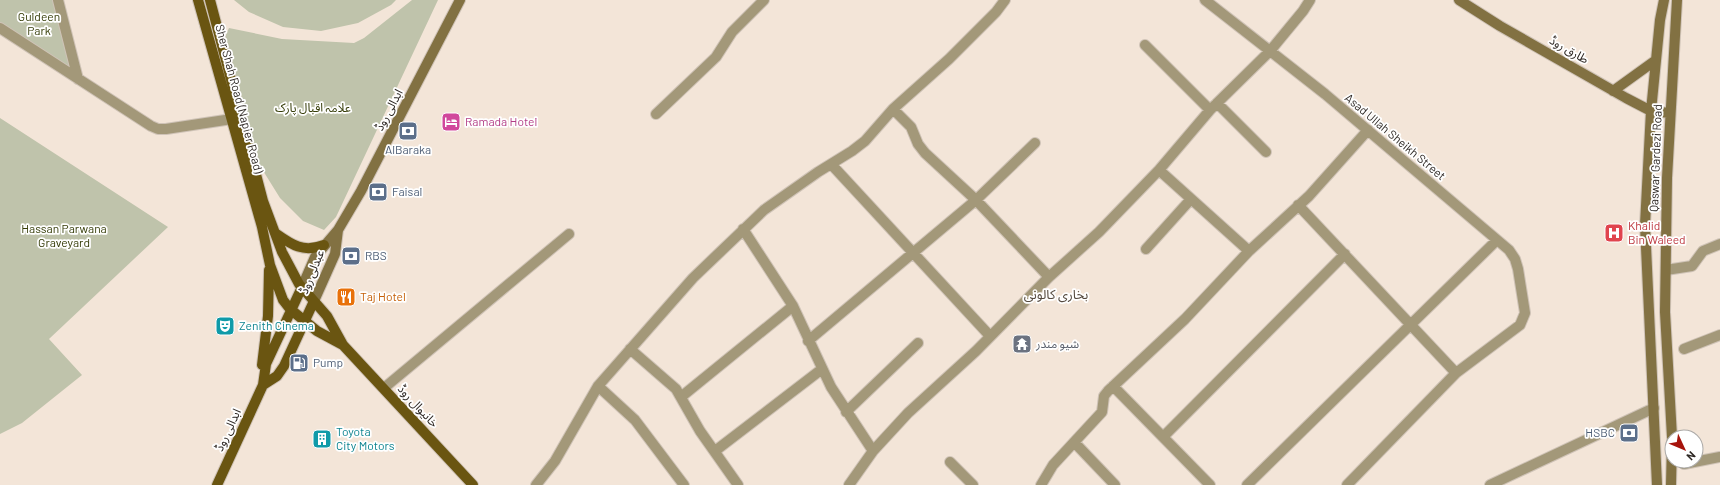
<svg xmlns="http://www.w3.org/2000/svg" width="1720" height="485" viewBox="0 0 1720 485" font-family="Barlow,'Noto Sans Arabic',sans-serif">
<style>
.green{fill:#bfc3ab}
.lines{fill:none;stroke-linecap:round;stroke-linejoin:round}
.street-casing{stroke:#cfc3b7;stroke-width:12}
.secondary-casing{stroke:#cfc3b7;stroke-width:12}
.primary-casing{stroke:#cfc3b7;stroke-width:12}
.street{stroke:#a39879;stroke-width:10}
.secondary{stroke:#827142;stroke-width:10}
.primary{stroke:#6a5511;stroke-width:10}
.labels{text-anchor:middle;stroke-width:3.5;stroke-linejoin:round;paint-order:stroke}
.park-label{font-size:12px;fill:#343b06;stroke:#fff}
.street-label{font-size:12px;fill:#2d2723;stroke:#fff}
.hotel-label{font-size:12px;fill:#b23c85;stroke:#fff;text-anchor:start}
.service-label{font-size:12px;fill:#4e5e75;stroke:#fff;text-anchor:start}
.health-label{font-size:12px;fill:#be3a42;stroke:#fff;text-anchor:start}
.food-label{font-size:12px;fill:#c56008;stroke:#fff;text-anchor:start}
.culture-label{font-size:12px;fill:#0d838f;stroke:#fff;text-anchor:start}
.worship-label{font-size:12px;fill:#5b616d;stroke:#fff;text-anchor:start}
.neighbourhood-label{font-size:13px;fill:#54493e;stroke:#fff}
</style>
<rect width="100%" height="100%" fill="#f3e5d8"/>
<!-- green -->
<path class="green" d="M0 0H58L78 79 0 28Z
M234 0H396L391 5 358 23 321 31 283 27 249 12Z
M412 0H438L336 217 324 230 303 221 280 198 257 161 224 39 229 28 282 39 354 43 364 38Z
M0 118 168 227 49 339 82 375 22 423 0 434Z"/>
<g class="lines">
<!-- street casing -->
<g class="street-casing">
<path id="street" d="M58 0 78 79
M1205 0 1325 94 1509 250 1515 259 1518 269 1525 313 1520 325 1456 373 1347 485
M0 28 151 126 158 129H166L232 119
M1145 45 1210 110
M1217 103 1266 152
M893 109 911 127 918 144 925 153 976 200 1049 277
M656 114 716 57 732 32 764 0
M831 164 990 336
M1159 170 1249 251
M1298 205 1456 373
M743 229 793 306 831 387 873 451
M1146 249 1191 199
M1666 270 1692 266 1703 251 1720 244
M808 341 976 200 1035 143
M630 349 676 389 700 431 738 485
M1684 349 1720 335
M598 386 635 420 684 485
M1113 386 1210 485
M384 388 569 234
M681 397 793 306
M846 412 918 343
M1163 437 1345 254
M1074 442 1115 485
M715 451 822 369
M950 462 973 485
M1684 464 1720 457
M536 485 555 461 598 386 693 278 764 210 818 172 852 151 865 141 893 109 949 59 996 12 1005 0
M849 485 873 451 908 413 976 351 1049 277 1099 232 1159 170 1210 110 1270 51 1303 11 1310 0
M1041 485 1053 465 1102 412 1104 396 1108 391 1185 319 1249 251 1309 196 1368 130
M1247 485 1497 240
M1490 485 1654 408"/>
</g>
<!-- secondary casing -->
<g class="secondary-casing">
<path id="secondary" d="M1459 0 1500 26 1626 98 1651 111 1670 113
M1613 91 1656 60
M302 287 315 257 338 230 361 191 460 0
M314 301 335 254 338 230
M1672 437 1665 312 1667 178 1677 0
M1657 485 1645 225 1651 111 1660 20 1664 0
M1671 485 1672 441"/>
</g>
<!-- primary casing -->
<g class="primary-casing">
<path id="primary" d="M198 0 262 227 270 265 283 300 290 309 317 331 343 345 473 485
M210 0 263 201 282 252 299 284 327 316 343 345
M275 233C292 245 303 253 324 245
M262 365 268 316 269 270
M263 385 277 376 284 366 314 301
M217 485 263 385 266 364 302 287"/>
</g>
<!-- street -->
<use href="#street" class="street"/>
<!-- secondary -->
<use href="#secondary" class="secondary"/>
<!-- primary -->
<use href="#primary" class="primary"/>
</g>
<!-- icons -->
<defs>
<g id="hotel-square" transform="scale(1)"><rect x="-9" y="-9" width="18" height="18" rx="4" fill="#d1479c" stroke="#fff"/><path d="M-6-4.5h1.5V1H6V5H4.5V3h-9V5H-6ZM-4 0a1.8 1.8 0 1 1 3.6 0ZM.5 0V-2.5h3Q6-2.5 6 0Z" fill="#fff"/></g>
<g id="bank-square" transform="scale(1)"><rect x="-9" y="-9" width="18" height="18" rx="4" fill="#5c6f8a" stroke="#fff"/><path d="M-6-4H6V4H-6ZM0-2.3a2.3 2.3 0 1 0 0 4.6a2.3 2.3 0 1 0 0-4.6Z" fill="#fff"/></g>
<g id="hospital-square" transform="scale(1)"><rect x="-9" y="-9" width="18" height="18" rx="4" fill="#e0444e" stroke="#fff"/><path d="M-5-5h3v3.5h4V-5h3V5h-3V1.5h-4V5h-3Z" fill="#fff"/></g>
<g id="restaurant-square" transform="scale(1)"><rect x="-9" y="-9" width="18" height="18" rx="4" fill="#e8710a" stroke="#fff"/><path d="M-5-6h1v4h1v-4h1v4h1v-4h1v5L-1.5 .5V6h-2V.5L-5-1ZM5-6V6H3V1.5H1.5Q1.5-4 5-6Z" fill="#fff"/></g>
<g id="theatre-square" transform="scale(1)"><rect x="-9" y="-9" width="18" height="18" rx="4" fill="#0f9aa8" stroke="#fff"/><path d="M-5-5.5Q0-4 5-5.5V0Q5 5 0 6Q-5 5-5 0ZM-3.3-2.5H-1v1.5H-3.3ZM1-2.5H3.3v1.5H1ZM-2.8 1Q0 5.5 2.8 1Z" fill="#fff"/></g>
<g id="temple-square" transform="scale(1)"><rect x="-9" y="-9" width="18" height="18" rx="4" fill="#6b7280" stroke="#fff"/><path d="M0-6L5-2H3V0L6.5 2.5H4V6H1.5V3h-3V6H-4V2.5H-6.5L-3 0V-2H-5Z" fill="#fff"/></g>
<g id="fuel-square" transform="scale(1)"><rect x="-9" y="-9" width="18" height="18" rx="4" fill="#5c6f8a" stroke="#fff"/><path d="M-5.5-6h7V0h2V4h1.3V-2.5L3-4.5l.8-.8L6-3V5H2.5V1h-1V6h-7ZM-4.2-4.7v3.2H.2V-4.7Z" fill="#fff"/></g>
<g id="building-square" transform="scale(1)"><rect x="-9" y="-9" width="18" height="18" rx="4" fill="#0f9aa8" stroke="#fff"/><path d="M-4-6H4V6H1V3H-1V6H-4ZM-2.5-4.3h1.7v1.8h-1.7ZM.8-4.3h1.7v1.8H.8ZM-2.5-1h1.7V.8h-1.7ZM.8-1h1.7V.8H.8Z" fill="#fff"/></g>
</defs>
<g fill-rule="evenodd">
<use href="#hotel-square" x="451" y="122"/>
<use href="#bank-square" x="408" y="131"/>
<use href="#bank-square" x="378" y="192"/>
<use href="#hospital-square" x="1614" y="233"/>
<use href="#bank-square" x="351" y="256"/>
<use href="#restaurant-square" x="346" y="297"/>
<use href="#theatre-square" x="225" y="326"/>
<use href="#temple-square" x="1022" y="344"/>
<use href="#fuel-square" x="299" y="363"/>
<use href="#bank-square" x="1629" y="433"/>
<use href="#building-square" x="322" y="439"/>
</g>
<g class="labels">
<!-- park labels -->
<g class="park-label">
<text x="39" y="21">Guldeen<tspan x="39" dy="14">Park</tspan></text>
<text x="313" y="112">علامہ اقبال پارک</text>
<text x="64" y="233">Hassan Parwana<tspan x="64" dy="14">Graveyard</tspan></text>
</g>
<!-- street labels -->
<g class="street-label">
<text transform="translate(1569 50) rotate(30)" y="4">طارق روڈ</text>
<text transform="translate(239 99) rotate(75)" y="4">Sher Shah Road (Napier Road)</text>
<text transform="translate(389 110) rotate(-62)" y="4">ابدالی روڈ</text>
<text transform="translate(1395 137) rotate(40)" y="4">Asad Ullah Sheikh Street</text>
<text transform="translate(1656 158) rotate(-88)" y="4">Qaswar Gardezi Road</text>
<text transform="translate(312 272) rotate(-68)" y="4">عبدلی روڈ</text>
<text transform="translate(418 406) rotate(47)" y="4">خانیوال روڈ</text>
<text transform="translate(228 430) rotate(-65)" y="4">ابدالی روڈ</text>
</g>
<!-- hotel labels -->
<g class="hotel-label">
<text x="465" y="126">Ramada Hotel</text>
</g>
<!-- service labels -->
<g class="service-label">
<text x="408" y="154" text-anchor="middle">AlBaraka</text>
<text x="392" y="196">Faisal</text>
<text x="365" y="260">RBS</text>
<text x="313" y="367">Pump</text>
<text x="1615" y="437" text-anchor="end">HSBC</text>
</g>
<!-- health labels -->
<g class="health-label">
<text x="1628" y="230">Khalid<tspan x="1628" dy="14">Bin Waleed</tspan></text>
</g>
<!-- food labels -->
<g class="food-label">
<text x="360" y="301">Taj Hotel</text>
</g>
<!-- culture labels -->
<g class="culture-label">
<text x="239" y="330">Zenith Cinema</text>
<text x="336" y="436">Toyota<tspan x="336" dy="14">City Motors</tspan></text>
</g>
<!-- worship labels -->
<g class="worship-label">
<text x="1036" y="348">شیو مندر</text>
</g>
<!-- neighbourhood labels -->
<g class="neighbourhood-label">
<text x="1056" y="299">بخاری کالونی</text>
</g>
</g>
<!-- north arrow -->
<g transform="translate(1684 449) rotate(134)"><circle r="19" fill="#ffffff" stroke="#aba9a7"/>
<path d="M0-3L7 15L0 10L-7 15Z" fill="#a6130b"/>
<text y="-6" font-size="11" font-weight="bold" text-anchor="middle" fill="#2d2723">N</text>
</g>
</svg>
